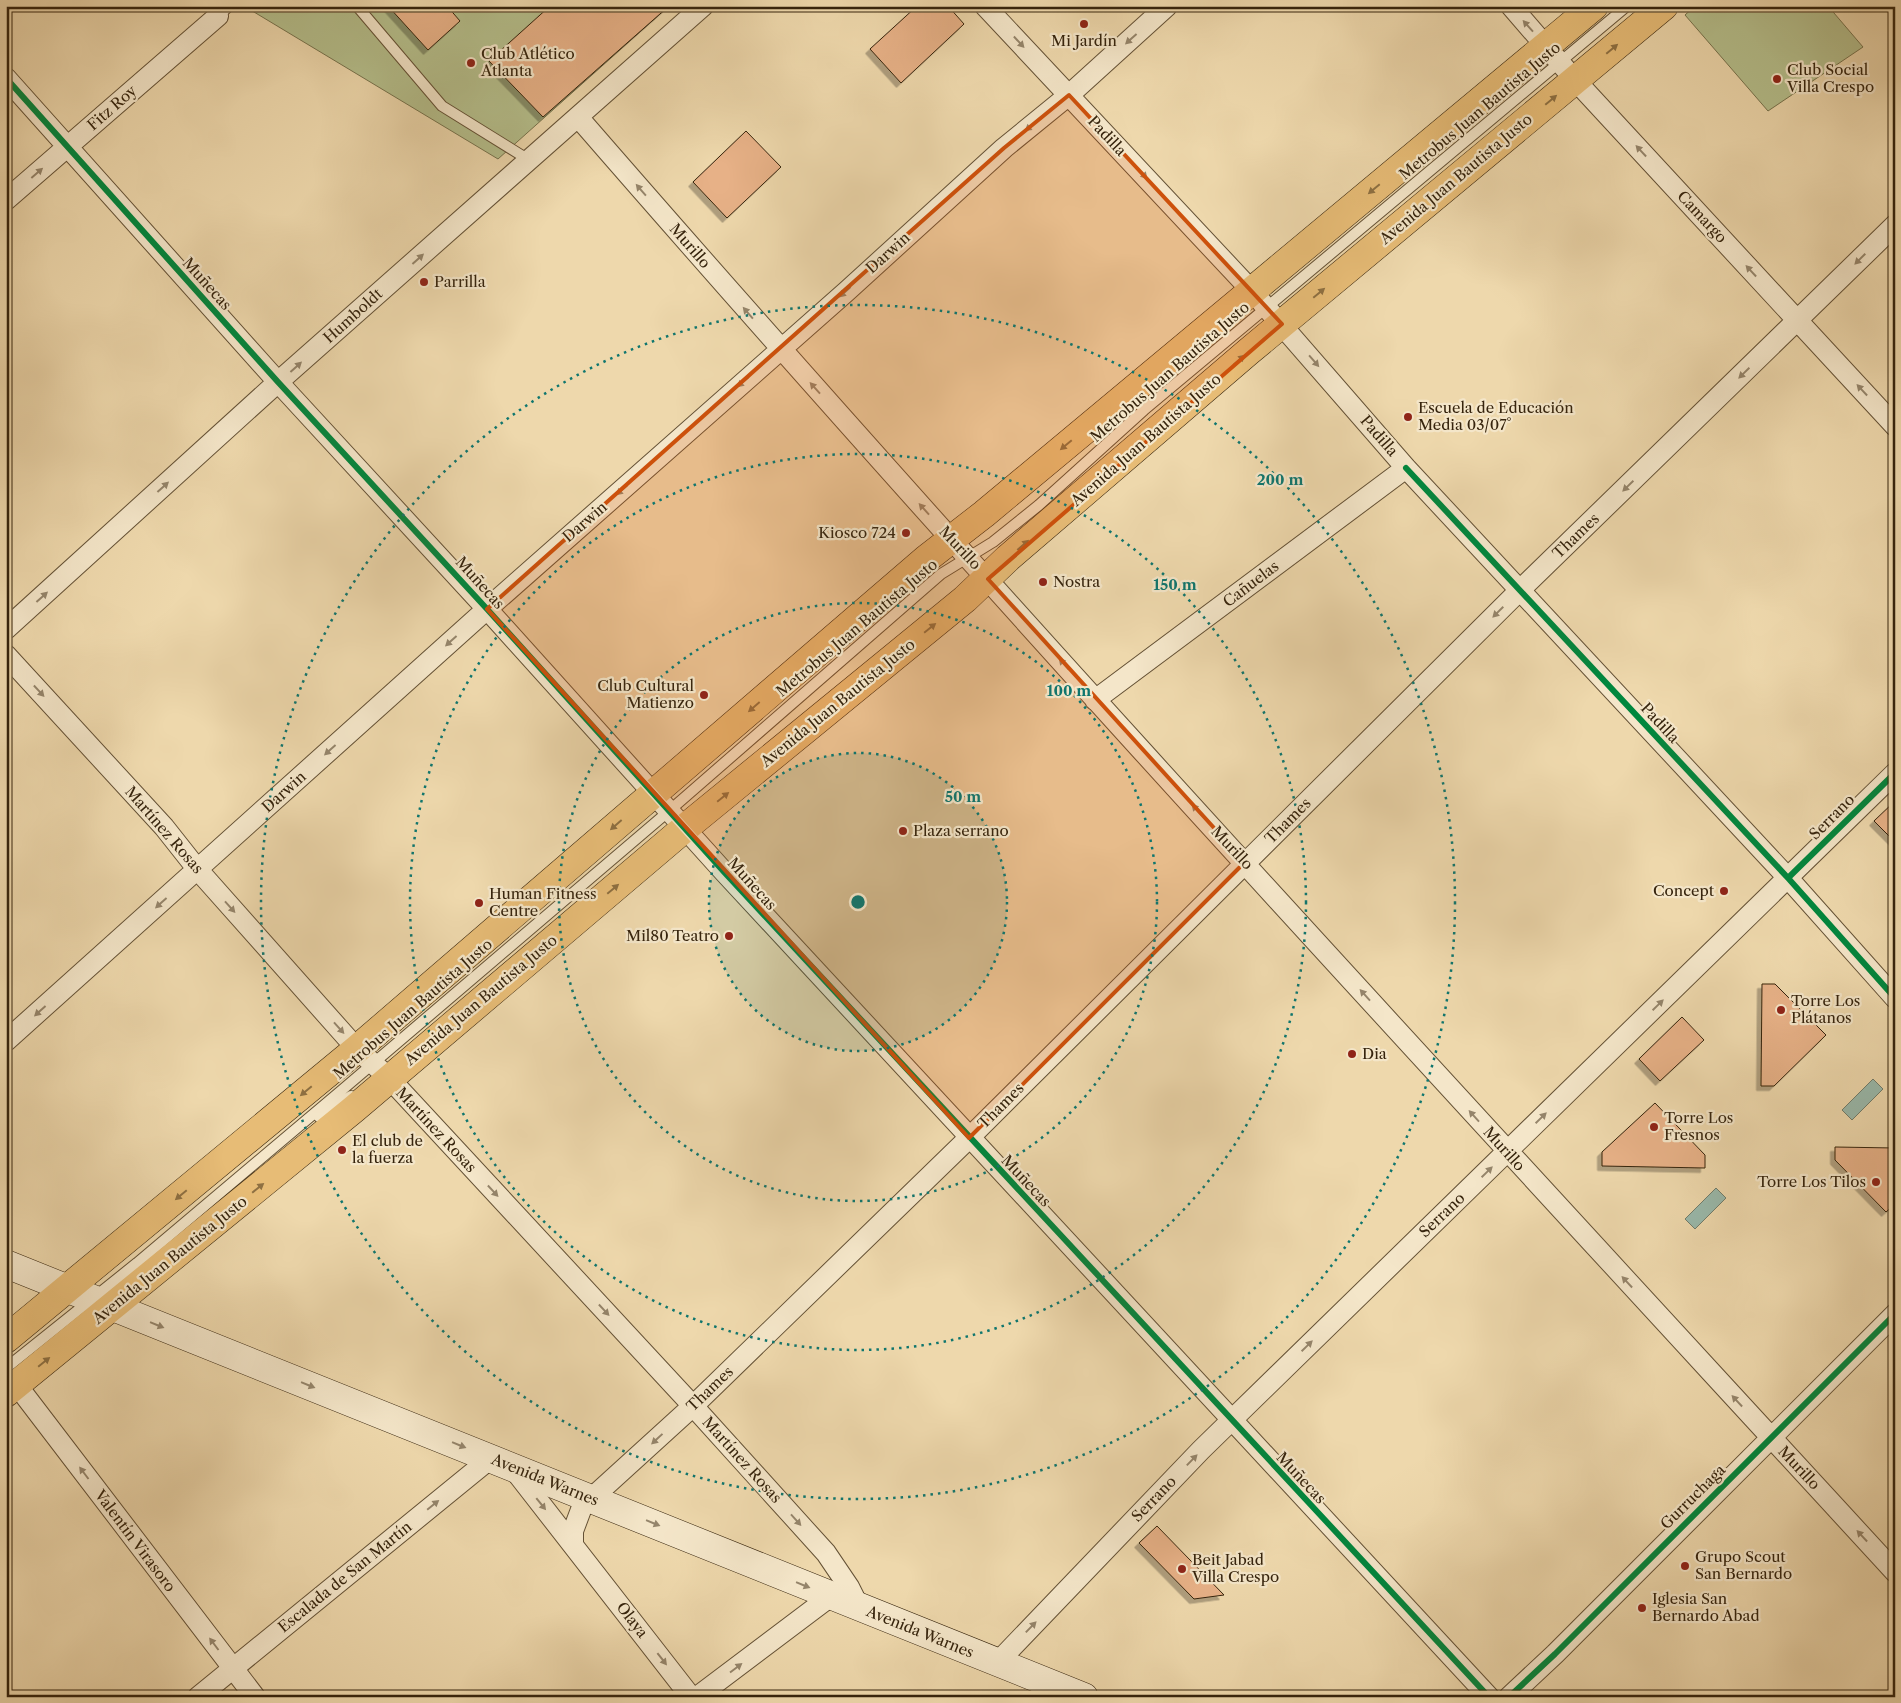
<svg xmlns="http://www.w3.org/2000/svg" width="1901" height="1703" viewBox="0 0 1901 1703" font-family="'Libre Caslon Text',serif">
<style>
.green{fill:#b5bf8c;stroke:#76724c}
.water{fill:#99b9ab;stroke:#717d6c}
.building{fill:#e7b187;stroke:#36240d;filter:url(#shadow)}
.lines{fill:none;stroke-linecap:round;stroke-linejoin:round}
.lane-casing{stroke:#645135;stroke-width:12}
.street-casing{stroke:#645135;stroke-width:22}
.secondary-casing{stroke:#36240d;stroke-width:29}
.primary-casing{stroke:#36240d;stroke-width:29}
.lane{stroke:#f4e6c9;stroke-width:10}
.street{stroke:#f4e6c9;stroke-width:20}
.secondary{stroke:#f4e6c9;stroke-width:28}
.primary{stroke:#e7bc76;stroke-width:28}
.cycleway-casing{stroke:#f4e6c9;stroke-width:9}
.cycleway{stroke:#00873e;stroke-width:6}
.oneway{fill:#95856b}
.oneway2{fill:#8e7042}
.marked{fill:#cd510c;fill-opacity:0.2;stroke:#cd510c;stroke-width:4;stroke-linejoin:round}
.ring{fill:none;stroke:#0f766e;stroke-width:2.5;stroke-dasharray:2.5 5}
.poi-dot{fill:#8f2418;stroke:#f4e6c9;stroke-width:2}
.labels{text-anchor:middle;stroke-width:4.5;stroke-linejoin:round;paint-order:stroke}
.poi-label{font-size:15px;fill:#36240d;stroke:#f4e6c9;text-anchor:start}
.street-label{font-size:15px;fill:#36240d;stroke:#f4e6c9}
.centre{fill:#0f766e;stroke:#f4e6c9;stroke-width:2.5}
.ring-label{font-size:15px;text-anchor:middle;font-weight:bold;fill:#0f766e;stroke:#f4e6c9;stroke-width:4.5;stroke-linejoin:round;paint-order:stroke}
</style>
<defs>
<filter id="shadow"><feDropShadow dx="-4.5" dy="4.5" stdDeviation="0" flood-color="#0004"/></filter>
</defs>
<rect width="100%" height="100%" fill="#eed8ac"/>
<filter id="stains"><feTurbulence type="fractalNoise" baseFrequency=".004" numOctaves="4"/><feColorMatrix values="0 0 0 0 .2 0 0 0 0 .09 0 0 0 0 .02 0 0 0 .5 -.17"/></filter>
<radialGradient id="worn" r=".72"><stop offset=".6" stop-color="#630" stop-opacity="0"/><stop offset="1" stop-color="#630" stop-opacity=".3"/></radialGradient>
<!-- green -->
<path class="green" d="M244 6H669L498 159Z
M1695 6H1828L1863 47 1768 111 1685 15Z"/>
<!-- water -->
<path class="water" d="M1873 1079 1883 1089 1852 1120 1842 1110Z
M1716 1188 1726 1198 1695 1229 1685 1219Z"/>
<!-- building -->
<path class="building" d="M388 6H447L460 21 428 50Z
M550 6H669L543 117 489 61Z
M917 6H948L964 24 901 83 870 49Z
M746 131 781 167 727 218 693 182Z
M1895 801V842L1874 821Z
M1762 984H1775L1826 1035 1774 1086H1761Z
M1682 1017 1704 1040 1660 1081 1639 1059Z
M1655 1103 1705 1155V1168L1602 1166V1152Z
M1835 1147 1895 1148V1204L1886 1212 1835 1160Z
M1157 1526 1224 1595 1194 1599 1139 1543Z"/>
<g class="lines">
<!-- lane casing -->
<g class="lane-casing">
<path id="lane" d="M357 6 442 106 529 160
M218 16 229 6
M319 1117 351 1096
M6 1368 137 1263 342 1090 669 811 941 574 993 542 1039 505 1144 410 1627 6"/>
</g>
<!-- street casing -->
<g class="street-casing">
<path id="street" d="M985 6 1251 290 1406 468 1788 878 1895 998
M1511 6 1575 80 1895 426
M6 78 278 382 487 609 725 873 1489 1697
M578 117C1007 611 1452 1090 1895 1572
M6 200 218 16
M6 629 278 382 703 6
M6 655 164 827 198 870 357 1049 389 1078 693 1406 826 1553 849 1587 860 1609
M1095 700 1406 468
M6 1041 487 609 847 291 1004 148 1069 95 1167 6
M16 1384 255 1697
M512 1467 691 1697
M573 1544V1531L582 1507 693 1406 969 1138 1519 591 1895 225
M997 1663 1201 1450 1895 773
M198 1697 491 1458
M697 1697 831 1596
M1509 1697 1555 1654 1895 1314"/>
</g>
<!-- secondary casing -->
<g class="secondary-casing">
<path id="secondary" d="M6 1264 1084 1697"/>
</g>
<!-- primary casing -->
<g class="primary-casing">
<path id="primary" d="M6 1339 357 1049 926 559 984 514 1594 6
M6 1393 354 1109 685 828 965 599 1008 558 1248 352 1664 6"/>
</g>
<!-- lane -->
<use href="#lane" class="lane"/>
<!-- street -->
<use href="#street" class="street"/>
<!-- secondary -->
<use href="#secondary" class="secondary"/>
<!-- primary -->
<use href="#primary" class="primary"/>
<!-- cycleway casing -->
<g class="cycleway-casing">
<path id="cycleway" d="M6 78 278 382 487 609 725 873 1489 1697
M1406 468 1788 878 1895 998
M1788 878 1895 773
M1509 1697 1555 1654 1895 1314"/>
</g>
<!-- cycleway -->
<use href="#cycleway" class="cycleway"/>
</g>
<!-- one-way arrows -->
<defs><path id="oneway-solid" d="M-6-.8H1V-3.2L6.5 0L1 3.2V.8H-6Z" transform="scale(1.25)"/></defs>
<g class="oneway">
<use href="#oneway-solid" transform="translate(1528 26) rotate(-132)"/>
<use href="#oneway-solid" transform="translate(1131 39) rotate(138)"/>
<use href="#oneway-solid" transform="translate(1019 42) rotate(47)"/>
<use href="#oneway-solid" transform="translate(1031 126) rotate(141)"/>
<use href="#oneway-solid" transform="translate(1641 151) rotate(-133)"/>
<use href="#oneway-solid" transform="translate(37 173) rotate(-41)"/>
<use href="#oneway-solid" transform="translate(1142 173) rotate(47)"/>
<use href="#oneway-solid" transform="translate(641 190) rotate(-131)"/>
<use href="#oneway-solid" transform="translate(418 259) rotate(-42)"/>
<use href="#oneway-solid" transform="translate(1860 259) rotate(135)"/>
<use href="#oneway-solid" transform="translate(1751 271) rotate(-133)"/>
<use href="#oneway-solid" transform="translate(845 292) rotate(138)"/>
<use href="#oneway-solid" transform="translate(748 313) rotate(-131)"/>
<use href="#oneway-solid" transform="translate(1314 361) rotate(49)"/>
<use href="#oneway-solid" transform="translate(296 367) rotate(-42)"/>
<use href="#oneway-solid" transform="translate(1744 373) rotate(136)"/>
<use href="#oneway-solid" transform="translate(743 382) rotate(139)"/>
<use href="#oneway-solid" transform="translate(815 388) rotate(-132)"/>
<use href="#oneway-solid" transform="translate(1862 390) rotate(-133)"/>
<use href="#oneway-solid" transform="translate(1628 486) rotate(136)"/>
<use href="#oneway-solid" transform="translate(163 487) rotate(-42)"/>
<use href="#oneway-solid" transform="translate(622 490) rotate(139)"/>
<use href="#oneway-solid" transform="translate(924 509) rotate(-132)"/>
<use href="#oneway-solid" transform="translate(42 597) rotate(-42)"/>
<use href="#oneway-solid" transform="translate(1498 612) rotate(135)"/>
<use href="#oneway-solid" transform="translate(451 641) rotate(138)"/>
<use href="#oneway-solid" transform="translate(1064 664) rotate(-131)"/>
<use href="#oneway-solid" transform="translate(39 691) rotate(47)"/>
<use href="#oneway-solid" transform="translate(330 750) rotate(138)"/>
<use href="#oneway-solid" transform="translate(1197 810) rotate(-133)"/>
<use href="#oneway-solid" transform="translate(161 903) rotate(138)"/>
<use href="#oneway-solid" transform="translate(230 907) rotate(48)"/>
<use href="#oneway-solid" transform="translate(1365 995) rotate(-132)"/>
<use href="#oneway-solid" transform="translate(1658 1005) rotate(-44)"/>
<use href="#oneway-solid" transform="translate(40 1011) rotate(138)"/>
<use href="#oneway-solid" transform="translate(339 1028) rotate(48)"/>
<use href="#oneway-solid" transform="translate(1474 1116) rotate(-132)"/>
<use href="#oneway-solid" transform="translate(1541 1118) rotate(-44)"/>
<use href="#oneway-solid" transform="translate(1487 1172) rotate(-44)"/>
<use href="#oneway-solid" transform="translate(493 1191) rotate(47)"/>
<use href="#oneway-solid" transform="translate(1627 1282) rotate(-133)"/>
<use href="#oneway-solid" transform="translate(604 1310) rotate(47)"/>
<use href="#oneway-solid" transform="translate(157 1325) rotate(22)"/>
<use href="#oneway-solid" transform="translate(1307 1346) rotate(-44)"/>
<use href="#oneway-solid" transform="translate(308 1385) rotate(22)"/>
<use href="#oneway-solid" transform="translate(1737 1401) rotate(-133)"/>
<use href="#oneway-solid" transform="translate(657 1439) rotate(137)"/>
<use href="#oneway-solid" transform="translate(459 1445) rotate(22)"/>
<use href="#oneway-solid" transform="translate(1192 1460) rotate(-46)"/>
<use href="#oneway-solid" transform="translate(84 1473) rotate(-127)"/>
<use href="#oneway-solid" transform="translate(541 1504) rotate(51)"/>
<use href="#oneway-solid" transform="translate(433 1505) rotate(-39)"/>
<use href="#oneway-solid" transform="translate(796 1520) rotate(48)"/>
<use href="#oneway-solid" transform="translate(653 1523) rotate(22)"/>
<use href="#oneway-solid" transform="translate(1862 1536) rotate(-133)"/>
<use href="#oneway-solid" transform="translate(803 1585) rotate(22)"/>
<use href="#oneway-solid" transform="translate(1031 1627) rotate(-46)"/>
<use href="#oneway-solid" transform="translate(214 1644) rotate(-127)"/>
<use href="#oneway-solid" transform="translate(662 1659) rotate(52)"/>
<use href="#oneway-solid" transform="translate(736 1668) rotate(-37)"/>
</g>
<g class="oneway2">
<use href="#oneway-solid" transform="translate(1612 49) rotate(-40)"/>
<use href="#oneway-solid" transform="translate(1551 100) rotate(-40)"/>
<use href="#oneway-solid" transform="translate(1374 189) rotate(140)"/>
<use href="#oneway-solid" transform="translate(1319 293) rotate(-40)"/>
<use href="#oneway-solid" transform="translate(1239 360) rotate(-41)"/>
<use href="#oneway-solid" transform="translate(1066 445) rotate(140)"/>
<use href="#oneway-solid" transform="translate(1023 545) rotate(-41)"/>
<use href="#oneway-solid" transform="translate(930 628) rotate(-39)"/>
<use href="#oneway-solid" transform="translate(754 707) rotate(139)"/>
<use href="#oneway-solid" transform="translate(723 797) rotate(-39)"/>
<use href="#oneway-solid" transform="translate(616 825) rotate(139)"/>
<use href="#oneway-solid" transform="translate(613 889) rotate(-40)"/>
<use href="#oneway-solid" transform="translate(306 1091) rotate(140)"/>
<use href="#oneway-solid" transform="translate(258 1188) rotate(-39)"/>
<use href="#oneway-solid" transform="translate(181 1195) rotate(140)"/>
<use href="#oneway-solid" transform="translate(44 1362) rotate(-39)"/>
</g>
<!-- marked area -->
<path class="marked" d="M1069 95 1282 324 988 579 1245 862 969 1138 487 609 1004 148Z"/>
<!-- distance rings -->
<circle cx="858" cy="902" r="149" fill="#0f766e" fill-opacity=".12"/>
<g class="ring">
<circle cx="858" cy="902" r="149"/>
<circle cx="858" cy="902" r="299"/>
<circle cx="858" cy="902" r="448"/>
<circle cx="858" cy="902" r="597"/>
</g>
<!-- markers -->
<g class="poi-dot">
<circle cx="1084" cy="24" r="5"/>
<circle cx="471" cy="63" r="5"/>
<circle cx="1777" cy="79" r="5"/>
<circle cx="424" cy="282" r="5"/>
<circle cx="1408" cy="417" r="5"/>
<circle cx="906" cy="533" r="5"/>
<circle cx="1043" cy="582" r="5"/>
<circle cx="704" cy="695" r="5"/>
<circle cx="903" cy="831" r="5"/>
<circle cx="1724" cy="891" r="5"/>
<circle cx="479" cy="903" r="5"/>
<circle cx="729" cy="936" r="5"/>
<circle cx="1781" cy="1010" r="5"/>
<circle cx="1352" cy="1054" r="5"/>
<circle cx="1654" cy="1127" r="5"/>
<circle cx="342" cy="1150" r="5"/>
<circle cx="1876" cy="1182" r="5"/>
<circle cx="1685" cy="1566" r="5"/>
<circle cx="1182" cy="1569" r="5"/>
<circle cx="1642" cy="1608" r="5"/>
</g>
<g class="labels">
<!-- poi labels -->
<g class="poi-label">
<text x="1084" y="46" text-anchor="middle">Mi Jardín</text>
<text x="481" y="59">Club Atlético<tspan x="481" dy="17">Atlanta</tspan></text>
<text x="1787" y="75">Club Social<tspan x="1787" dy="17">Villa Crespo</tspan></text>
<text x="434" y="287">Parrilla</text>
<text x="1418" y="413">Escuela de Educación<tspan x="1418" dy="17">Media 03/07°</tspan></text>
<text x="896" y="538" text-anchor="end">Kiosco 724</text>
<text x="1053" y="587">Nostra</text>
<text x="694" y="691" text-anchor="end">Club Cultural<tspan x="694" dy="17">Matienzo</tspan></text>
<text x="913" y="836">Plaza serrano</text>
<text x="1714" y="896" text-anchor="end">Concept</text>
<text x="489" y="899">Human Fitness<tspan x="489" dy="17">Centre</tspan></text>
<text x="719" y="941" text-anchor="end">Mil80 Teatro</text>
<text x="1791" y="1006">Torre Los<tspan x="1791" dy="17">Plátanos</tspan></text>
<text x="1362" y="1059">Dia</text>
<text x="1664" y="1123">Torre Los<tspan x="1664" dy="17">Fresnos</tspan></text>
<text x="352" y="1146">El club de<tspan x="352" dy="17">la fuerza</tspan></text>
<text x="1866" y="1187" text-anchor="end">Torre Los Tilos</text>
<text x="1695" y="1562">Grupo Scout<tspan x="1695" dy="17">San Bernardo</tspan></text>
<text x="1192" y="1565">Beit Jabad<tspan x="1192" dy="17">Villa Crespo</tspan></text>
<text x="1652" y="1604">Iglesia San<tspan x="1652" dy="17">Bernardo Abad</tspan></text>
</g>
<!-- street labels -->
<g class="street-label">
<text transform="translate(112 108) rotate(-41)" y="5">Fitz Roy</text>
<text transform="translate(1480 111) rotate(-40)" y="5">Metrobus Juan Bautista Justo</text>
<text transform="translate(1107 136) rotate(47)" y="5">Padilla</text>
<text transform="translate(1456 179) rotate(-40)" y="5">Avenida Juan Bautista Justo</text>
<text transform="translate(1702 217) rotate(47)" y="5">Camargo</text>
<text transform="translate(690 246) rotate(49)" y="5">Murillo</text>
<text transform="translate(888 253) rotate(-42)" y="5">Darwin</text>
<text transform="translate(207 284) rotate(48)" y="5">Muñecas</text>
<text transform="translate(353 316) rotate(-42)" y="5">Humboldt</text>
<text transform="translate(1170 372) rotate(-41)" y="5">Metrobus Juan Bautista Justo</text>
<text transform="translate(1379 436) rotate(49)" y="5">Padilla</text>
<text transform="translate(1146 440) rotate(-41)" y="5">Avenida Juan Bautista Justo</text>
<text transform="translate(585 522) rotate(-41)" y="5">Darwin</text>
<text transform="translate(1576 536) rotate(-44)" y="5">Thames</text>
<text transform="translate(960 548) rotate(47)" y="5">Murillo</text>
<text transform="translate(480 583) rotate(48)" y="5">Muñecas</text>
<text transform="translate(1251 584) rotate(-37)" y="5">Cañuelas</text>
<text transform="translate(857 628) rotate(-40)" y="5">Metrobus Juan Bautista Justo</text>
<text transform="translate(838 703) rotate(-39)" y="5">Avenida Juan Bautista Justo</text>
<text transform="translate(1660 723) rotate(47)" y="5">Padilla</text>
<text transform="translate(284 792) rotate(-42)" y="5">Darwin</text>
<text transform="translate(1832 817) rotate(-45)" y="5">Serrano</text>
<text transform="translate(1288 821) rotate(-45)" y="5">Thames</text>
<text transform="translate(164 830) rotate(49)" y="5">Martínez Rosas</text>
<text transform="translate(1232 848) rotate(47)" y="5">Murillo</text>
<text transform="translate(752 884) rotate(48)" y="5">Muñecas</text>
<text transform="translate(481 1000) rotate(-40)" y="5">Avenida Juan Bautista Justo</text>
<text transform="translate(413 1009) rotate(-41)" y="5">Metrobus Juan Bautista Justo</text>
<text transform="translate(1001 1106) rotate(-45)" y="5">Thames</text>
<text transform="translate(436 1130) rotate(47)" y="5">Martínez Rosas</text>
<text transform="translate(1504 1149) rotate(48)" y="5">Murillo</text>
<text transform="translate(1026 1181) rotate(47)" y="5">Muñecas</text>
<text transform="translate(1442 1215) rotate(-44)" y="5">Serrano</text>
<text transform="translate(170 1260) rotate(-39)" y="5">Avenida Juan Bautista Justo</text>
<text transform="translate(710 1389) rotate(-44)" y="5">Thames</text>
<text transform="translate(742 1460) rotate(48)" y="5">Martínez Rosas</text>
<text transform="translate(1799 1468) rotate(47)" y="5">Murillo</text>
<text transform="translate(1301 1478) rotate(47)" y="5">Muñecas</text>
<text transform="translate(545 1480) rotate(22)" y="5">Avenida Warnes</text>
<text transform="translate(1693 1497) rotate(-45)" y="5">Gurruchaga</text>
<text transform="translate(1154 1499) rotate(-46)" y="5">Serrano</text>
<text transform="translate(135 1541) rotate(53)" y="5">Valentín Virasoro</text>
<text transform="translate(345 1577) rotate(-39)" y="5">Escalada de San Martín</text>
<text transform="translate(632 1620) rotate(52)" y="5">Olaya</text>
<text transform="translate(920 1632) rotate(22)" y="5">Avenida Warnes</text>
</g>
</g>
<circle cx="858" cy="902" r="8" class="centre"/>
<g class="ring-label">
<text x="1280" y="485">200 m</text>
<text x="1175" y="590">150 m</text>
<text x="1069" y="696">100 m</text>
<text x="963" y="802">50 m</text>
</g>
<!-- margin -->
<rect width="1901" height="1703" fill="none" stroke="#eed8ac" stroke-width="25"/>
<rect x="8" y="8" width="1886" height="1688" fill="none" stroke="#36240d" stroke-width="2.5"/>
<rect x="12" y="12" width="1876" height="1678" fill="none" stroke="#36240d"/>
<rect width="100%" height="100%" filter="url(#stains)"/>
<rect width="100%" height="100%" fill="url(#worn)"/>
</svg>
